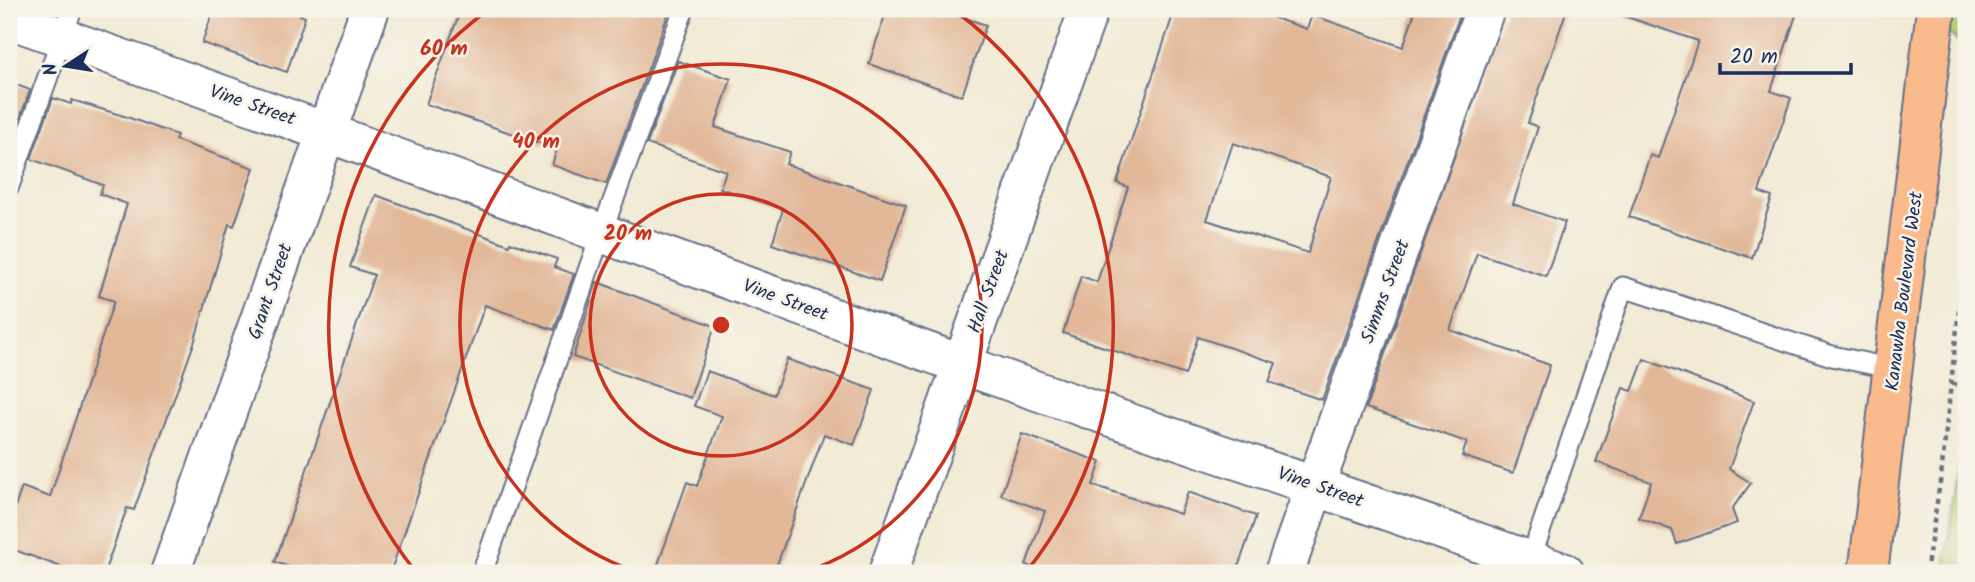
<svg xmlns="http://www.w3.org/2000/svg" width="1975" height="582" viewBox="0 0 1975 582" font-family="Kalam,sans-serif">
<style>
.green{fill:#b1ca6f;stroke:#667c66;stroke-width:2}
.building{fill:#e2b899;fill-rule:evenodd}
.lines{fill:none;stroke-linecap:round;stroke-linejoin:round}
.service-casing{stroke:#667087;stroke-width:23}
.minor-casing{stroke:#667087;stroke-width:42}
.primary-casing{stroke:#667087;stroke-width:42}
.path{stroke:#667087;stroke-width:4.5;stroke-dasharray:5 5;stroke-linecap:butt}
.service{stroke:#fff;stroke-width:19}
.minor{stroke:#fff;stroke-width:38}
.primary{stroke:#fabb8c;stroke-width:38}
.ring{fill:none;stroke:#c8321e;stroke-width:3.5}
.labels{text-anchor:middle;stroke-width:5;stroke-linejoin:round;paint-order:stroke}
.street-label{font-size:19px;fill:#1b2f5e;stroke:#f7f3e8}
.centre{fill:#c8321e;stroke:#f7f3e8;stroke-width:3.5}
.ring-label{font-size:21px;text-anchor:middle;font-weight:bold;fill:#c8321e;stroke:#f7f3e8;stroke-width:5;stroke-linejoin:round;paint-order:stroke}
</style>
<rect width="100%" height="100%" fill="#f7f3e8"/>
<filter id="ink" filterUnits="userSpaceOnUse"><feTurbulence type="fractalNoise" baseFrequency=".0143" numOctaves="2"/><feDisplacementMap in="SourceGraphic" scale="14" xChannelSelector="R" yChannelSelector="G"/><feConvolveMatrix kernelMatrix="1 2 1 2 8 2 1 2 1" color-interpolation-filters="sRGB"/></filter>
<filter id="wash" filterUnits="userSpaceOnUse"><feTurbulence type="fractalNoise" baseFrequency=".00686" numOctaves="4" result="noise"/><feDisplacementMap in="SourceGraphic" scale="28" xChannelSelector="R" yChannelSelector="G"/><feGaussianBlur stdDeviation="1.57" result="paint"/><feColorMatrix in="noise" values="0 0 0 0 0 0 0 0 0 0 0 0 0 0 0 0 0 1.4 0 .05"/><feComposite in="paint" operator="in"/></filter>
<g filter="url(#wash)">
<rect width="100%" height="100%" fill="#f2ead4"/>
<!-- green -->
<path class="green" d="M1936 9H1966V48L1935 22Z
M1966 418V573H1944Z"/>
<g id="blocks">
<!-- building -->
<path class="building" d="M214 9H302L300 15 305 17 287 72 202 43Z
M461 9H670L606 184 552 165 557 149 426 104Z
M887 9H937L986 25 962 96 869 64Z
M1175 9H1247L1307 29 1312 15 1403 47 1416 9H1462L1322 400 1269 382 1276 363 1198 337 1185 375 1063 333 1081 276 1097 282 1128 187 1117 183ZM1233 143 1331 177 1308 253 1207 220Z
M1506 9H1567L1528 123 1538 127 1513 204 1565 222 1546 276 1477 253 1450 330 1550 365 1513 473 1462 456 1467 442 1366 408Z
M1622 9H1798L1771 91 1791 98 1759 192 1772 197 1752 258 1629 217 1650 155 1658 158 1698 41 1621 15Z
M678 61 731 79 715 127 790 152 786 164 906 205 880 281 772 244 783 209 720 188 726 171 647 144Z
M9 82 30 90 9 150Z
M53 98 71 104 72 100 127 117 177 135 175 140 254 168 234 226 229 224 194 343 134 510 127 508 104 573H78L9 548V524L22 487 50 497 114 301 99 296 127 204 100 194 103 185 31 159Z
M376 195 509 245 510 242 557 259 554 267 574 274 554 330 485 305 390 573H306L275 562 374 275 350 267Z
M597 282 715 326 690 398 573 357Z
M787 359 874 390 854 445 824 434 774 573H655L687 482 697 486 722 416 694 406 707 371 774 395Z
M1644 359 1754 401 1729 469 1751 483 1732 509 1737 523 1677 544 1672 530 1639 518 1651 482 1596 462 1623 388 1632 391Z
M1022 434 1101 462 1093 485 1180 514 1188 492 1256 516 1236 573H1048L1026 565 1045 511 1001 495Z"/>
</g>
</g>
<g filter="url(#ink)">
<use href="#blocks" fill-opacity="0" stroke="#667087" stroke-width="2"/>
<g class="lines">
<!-- service casing -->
<g class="service-casing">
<path id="service" d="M9 186 72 9
M1530 561 1623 287 1832 356 1894 369
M482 573 602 231 684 9"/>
</g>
<!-- minor casing -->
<g class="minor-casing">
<path id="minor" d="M9 19C328 130 643 250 961 364 1161 436 1364 501 1565 573
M170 573 370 9
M888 573 1089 9
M1284 573 1485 9"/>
</g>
<!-- primary casing -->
<g class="primary-casing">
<path id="primary" d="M1868 573 1936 9"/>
</g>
<!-- path -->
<path class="path" d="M1952 384 1966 385
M1926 573 1941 476 1966 245"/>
<!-- service -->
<use href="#service" class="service"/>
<!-- minor -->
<use href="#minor" class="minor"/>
<!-- primary -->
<use href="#primary" class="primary"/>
</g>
</g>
<!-- distance rings -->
<g class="ring">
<circle cx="721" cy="325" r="131"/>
<path d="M640 573A261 261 0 1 1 802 573"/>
<path d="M416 572A392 392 0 0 1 488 10M954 10A392 392 0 0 1 1026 572"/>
</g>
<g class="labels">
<!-- street labels -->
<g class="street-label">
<text transform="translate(253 104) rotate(19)" y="7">Vine Street</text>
<text transform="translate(269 291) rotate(-71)" y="7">Grant Street</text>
<text transform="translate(987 291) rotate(-70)" y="7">Hall Street</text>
<text transform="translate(1384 291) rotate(-70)" y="7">Simms Street</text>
<text transform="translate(1903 291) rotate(-83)" y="7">Kanawha Boulevard West</text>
<text transform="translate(786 299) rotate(20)" y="7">Vine Street</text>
<text transform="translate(1321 486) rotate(19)" y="7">Vine Street</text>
</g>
</g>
<circle cx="721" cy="325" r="10" class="centre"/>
<g class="ring-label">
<text x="444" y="55">60 m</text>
<text x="536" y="148">40 m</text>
<text x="628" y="240">20 m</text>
</g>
<!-- margin -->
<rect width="1975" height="582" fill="none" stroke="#f7f3e8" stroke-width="35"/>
<!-- north arrow -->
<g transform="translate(66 66) rotate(258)" stroke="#f7f3e8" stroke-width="5" paint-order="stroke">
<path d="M0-5L12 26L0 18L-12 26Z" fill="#1b2f5e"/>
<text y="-10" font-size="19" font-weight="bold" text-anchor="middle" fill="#1b2f5e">N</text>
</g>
<!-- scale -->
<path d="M1720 63v10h131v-10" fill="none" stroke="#1b2f5e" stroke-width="3.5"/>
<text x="1730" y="63" font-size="21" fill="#1b2f5e" stroke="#f7f3e8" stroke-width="5" paint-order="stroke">20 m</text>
</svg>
